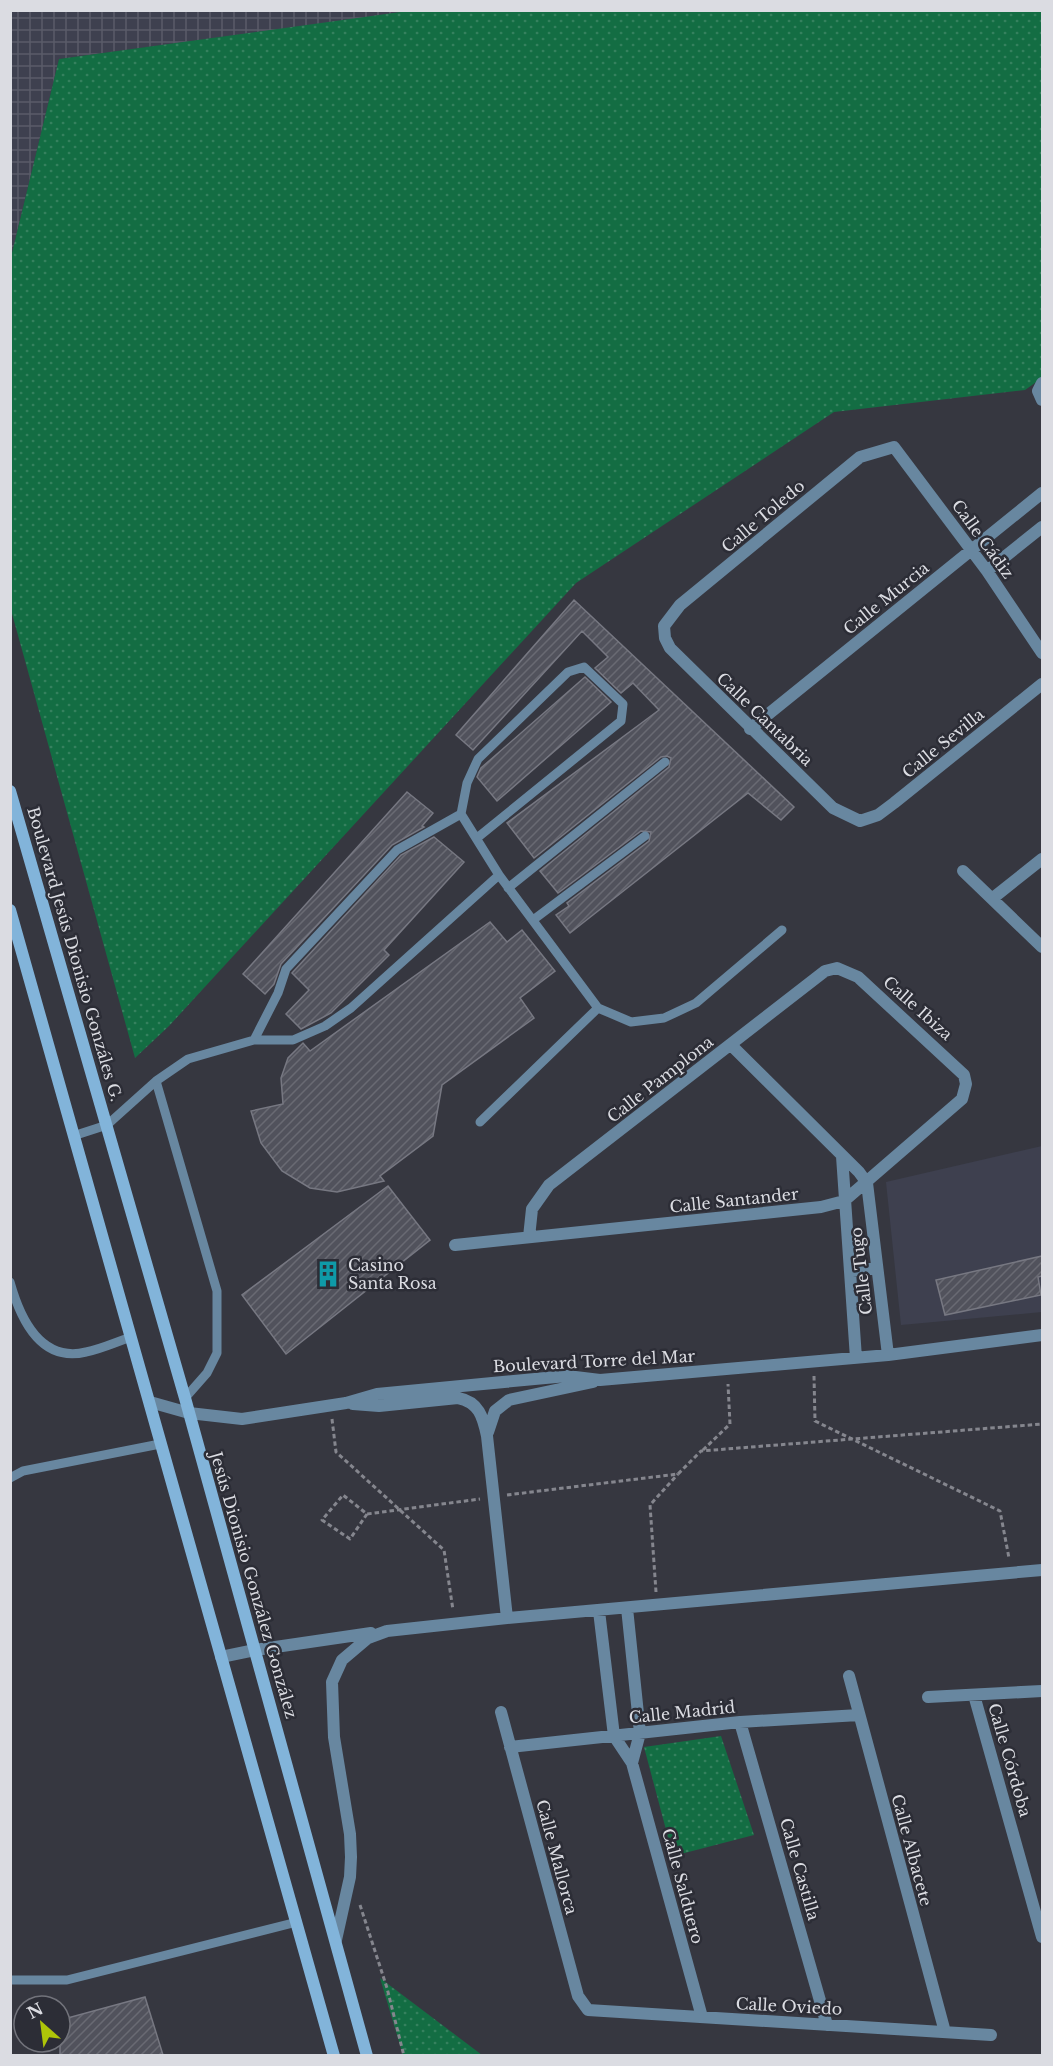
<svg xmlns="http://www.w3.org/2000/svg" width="1053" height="2066" viewBox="0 0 1053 2066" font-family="'Libre Baskerville',serif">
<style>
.built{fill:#3e404f}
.industrial{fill:url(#industrial-grid)}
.green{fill:url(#green-dots)}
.building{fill:url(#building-hatch);stroke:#777882;stroke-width:1.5}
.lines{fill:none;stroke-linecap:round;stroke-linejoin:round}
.path{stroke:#85868e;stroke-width:3;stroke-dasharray:4.5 3;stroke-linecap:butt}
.lane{stroke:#6887a0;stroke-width:9}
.street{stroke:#6887a0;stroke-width:12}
.secondary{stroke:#82b4da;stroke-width:12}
.labels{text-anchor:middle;stroke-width:5;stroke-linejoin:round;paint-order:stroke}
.street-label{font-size:16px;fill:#dbdce2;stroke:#2c2d36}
.poi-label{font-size:16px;fill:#dbdce2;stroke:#2c2d36;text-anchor:start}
</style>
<defs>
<pattern id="industrial-grid" width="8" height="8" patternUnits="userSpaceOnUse" patternTransform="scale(1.5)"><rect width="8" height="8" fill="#3e404f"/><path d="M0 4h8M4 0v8" fill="none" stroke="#595b68"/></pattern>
<pattern id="green-dots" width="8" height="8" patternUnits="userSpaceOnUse" patternTransform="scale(1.5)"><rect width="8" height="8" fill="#136d43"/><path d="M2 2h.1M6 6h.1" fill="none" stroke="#35815e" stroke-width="1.8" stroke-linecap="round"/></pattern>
<pattern id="building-hatch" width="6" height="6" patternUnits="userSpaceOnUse" patternTransform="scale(1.5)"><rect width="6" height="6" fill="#51525c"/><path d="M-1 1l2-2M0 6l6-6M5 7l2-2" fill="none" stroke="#696a73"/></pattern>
</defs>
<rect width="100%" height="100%" fill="#363740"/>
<!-- built -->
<path class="built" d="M1042 1146V1312L901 1325 886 1182Z"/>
<!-- industrial -->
<path class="industrial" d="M11 11H415L59 59 11 257Z"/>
<!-- green -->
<path class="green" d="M415 10 1042 11V378L1025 390 834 412 576 583 169 1026 135 1058 11 610V257L59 59Z
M721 1736 754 1835 673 1856 644 1747Z
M380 1978 482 2055H403Z"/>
<!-- building -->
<path class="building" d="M574 600 794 807 781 820 748 793 570 933 556 915 569 906 567 903 649 841 651 832 641 831 558 893 540 871 669 767 671 758 667 756 661 757 534 858 507 823 659 710 633 683 621 693 595 668 608 657 582 631 473 750 456 735Z
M585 677 611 702 497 801 477 777 481 768Z
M407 792 433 813 422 826 424 827 392 845 281 964 274 984 265 994 243 974Z
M434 837 464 862 384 950 389 955 331 1013 301 1029 286 1014 309 990 292 973 401 855Z
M490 922 507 942 522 930 555 971 520 998 534 1018 442 1085 433 1136 380 1176 384 1181 337 1192 310 1188 282 1171 261 1143 251 1111 283 1104 281 1078 288 1058 303 1043 310 1051Z
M388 1186 430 1240 286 1354 242 1295Z
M1042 1256V1276L1038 1277 1041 1295 945 1315 936 1280Z
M145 1997 163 2055H60V2020Z"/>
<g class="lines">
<!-- path -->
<path class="path" d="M814 1376 815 1421 1000 1511 1009 1558
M332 1419 336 1452 444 1550 453 1610
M703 1450 730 1424 728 1384
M507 1495 678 1474 701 1451 1042 1424
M367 1514 350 1539 322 1520 343 1495 367 1514 480 1499
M656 1592 650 1505 678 1474
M360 1905 387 1988 404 2056"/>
<!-- lane -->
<path class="lane" d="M461 814 467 783 478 759 568 672 584 667 623 704 621 721 477 838
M508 888 665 762
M533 920 645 836
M254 1040 278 993 286 969 397 850 461 814 499 875
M156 1081 217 1291V1353L207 1373 185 1398
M480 1122 598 1008
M73 1136 107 1125 156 1081 188 1059 254 1040H293L325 1026 351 1008 499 875 598 1008 631 1022 664 1018 696 1003 782 930
M10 1282C20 1318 40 1363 86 1352 101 1349 116 1342 131 1337
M10 1478 23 1471 160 1444
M10 1980H67L297 1922"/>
<!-- street -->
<path class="street" d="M1042 383 1038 391 1042 400
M987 571 1042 527
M1042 653 987 571 894 447 860 457 680 605 664 626 665 638 670 648 833 808 860 821 878 815 894 803 1042 684
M750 729 1042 493
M963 871 1042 947
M993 898 1042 859
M731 1045 859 1172 867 1183 888 1355
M842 1156 856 1358
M455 1245 821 1207 844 1201 962 1099 966 1084 964 1075 858 977 837 968 825 971 549 1185 532 1209 529 1237
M850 1271 877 1268
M150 1402 189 1413 242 1419 346 1403 377 1394 567 1376 600 1380 888 1355 1042 1335
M353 1404 379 1406 458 1398C479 1402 483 1417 487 1436L507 1618
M488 1432 495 1411 509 1400 593 1382
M627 1608 640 1733 632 1763
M599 1611 614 1736 632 1763 702 2017
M221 1657 255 1650 371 1633
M849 1676 945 2032
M974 1695 1042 1937
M928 1697 1042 1691
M501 1712 578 1996 588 2010 991 2035
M740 1722 827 2025
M510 1747 740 1722 859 1715
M336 1940 350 1877 351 1857 350 1834 334 1737 332 1682 342 1660 368 1638 387 1631 507 1618 1042 1570"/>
<!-- secondary -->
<path class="secondary" d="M10 791 185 1398 367 2056
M10 910 334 2056"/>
</g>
<!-- icons -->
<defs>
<g id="building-bare" transform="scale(2.07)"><path d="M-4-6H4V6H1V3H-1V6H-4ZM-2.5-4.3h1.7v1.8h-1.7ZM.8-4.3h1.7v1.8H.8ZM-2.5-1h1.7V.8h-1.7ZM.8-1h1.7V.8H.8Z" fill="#0f9aa8" stroke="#2c2d36" stroke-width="2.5" paint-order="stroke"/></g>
</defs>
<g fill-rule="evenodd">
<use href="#building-bare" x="328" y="1274"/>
</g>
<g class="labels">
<!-- street labels -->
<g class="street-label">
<text transform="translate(763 516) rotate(-40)" y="6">Calle Toledo</text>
<text transform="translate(983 539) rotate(54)" y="6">Calle Cádiz</text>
<text transform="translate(886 598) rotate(-39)" y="6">Calle Murcia</text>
<text transform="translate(765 719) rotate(44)" y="6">Calle Cantabria</text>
<text transform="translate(943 743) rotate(-39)" y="6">Calle Sevilla</text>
<text transform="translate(75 954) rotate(74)" y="6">Boulevard Jesús Dionisio Gonzáles G.</text>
<text transform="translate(918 1008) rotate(42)" y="6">Calle Ibiza</text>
<text transform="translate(660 1079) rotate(-38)" y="6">Calle Pamplona</text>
<text transform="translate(734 1200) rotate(-6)" y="6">Calle Santander</text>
<text transform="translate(861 1271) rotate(-97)" y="6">Calle Tugo</text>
<text transform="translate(594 1361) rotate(-3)" y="6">Boulevard Torre del Mar</text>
<text transform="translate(254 1585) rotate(74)" y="6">Jesús Dionisio González González</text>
<text transform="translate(682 1712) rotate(-6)" y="6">Calle Madrid</text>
<text transform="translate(1010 1760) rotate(74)" y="6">Calle Córdoba</text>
<text transform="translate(912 1850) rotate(75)" y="6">Calle Albacete</text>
<text transform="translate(557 1857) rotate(75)" y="6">Calle Mallorca</text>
<text transform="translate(800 1869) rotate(74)" y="6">Calle Castilla</text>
<text transform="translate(683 1886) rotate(75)" y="6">Calle Salduero</text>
<text transform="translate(789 2006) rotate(3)" y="6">Calle Oviedo</text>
</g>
<!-- poi labels -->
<g class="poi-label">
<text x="348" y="1271">Casino<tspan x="348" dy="18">Santa Rosa</tspan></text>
</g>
</g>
<!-- border -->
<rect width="1053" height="2066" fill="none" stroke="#dbdce2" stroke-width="24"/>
<!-- north arrow -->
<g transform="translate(42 2024) rotate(332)"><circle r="28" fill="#2c2d36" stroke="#72737b" stroke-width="1.5"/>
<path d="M0-4.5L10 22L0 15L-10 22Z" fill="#aec509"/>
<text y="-9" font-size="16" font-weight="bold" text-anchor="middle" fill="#dbdce2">N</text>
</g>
</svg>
